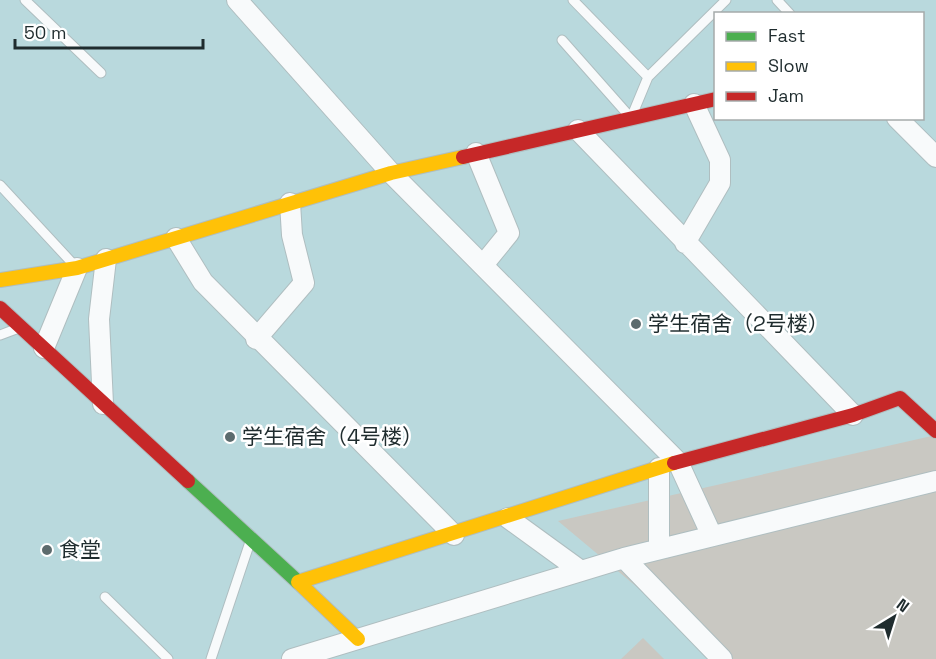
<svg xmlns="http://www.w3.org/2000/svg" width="936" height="659" viewBox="0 0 936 659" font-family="'Space Grotesk','Noto Sans SC',sans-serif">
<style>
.built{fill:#b9d9dd;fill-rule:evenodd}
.green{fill:#c9c8c2}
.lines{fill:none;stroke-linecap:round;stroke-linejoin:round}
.lane-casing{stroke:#afbec0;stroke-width:11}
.street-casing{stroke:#afbec0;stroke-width:22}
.fast-casing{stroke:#afbec0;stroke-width:16}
.slow-casing{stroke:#afbec0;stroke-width:16}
.jam-casing{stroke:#afbec0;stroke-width:16}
.lane{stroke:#f8fafb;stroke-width:9}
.street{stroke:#f8fafb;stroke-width:20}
.fast{stroke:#4caf50;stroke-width:14}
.slow{stroke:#ffc107;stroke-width:14}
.jam{stroke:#c62828;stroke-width:14}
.poi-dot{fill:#5c6b6d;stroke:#fff;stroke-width:2}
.labels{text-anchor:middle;stroke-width:5;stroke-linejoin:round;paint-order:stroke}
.poi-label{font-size:21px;fill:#1f2c2e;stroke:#fff;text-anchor:start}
</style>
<rect width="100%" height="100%" fill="#cde0e2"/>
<!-- built -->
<path class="built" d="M0 0H936V659H0ZM716 14H922V118H716Z"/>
<!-- green -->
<path class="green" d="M936 435V659H723L558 521Z
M643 638 664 659H621Z"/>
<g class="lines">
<!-- lane casing -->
<g class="lane-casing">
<path id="lane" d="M25 0 101 73
M573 0 648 77
M777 0 790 14
M562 40 631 118 648 77 726 0
M0 185 74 265
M0 335 16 329
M105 597 168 659
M211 659 250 542"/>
</g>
<!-- street casing -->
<g class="street-casing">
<path id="street" d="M237 0 391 173 678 462 712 536
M897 118 936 157
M578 130 853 415
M476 153 509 233 483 265
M176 238 203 282 454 535
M685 243 720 183V160L694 104
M256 339 304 283 292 235 290 203
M44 348 77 268
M103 404 99 319 106 259
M508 518 581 571
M659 549V468
M624 558 722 659
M292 659 624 558 936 481"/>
</g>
<!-- fast casing -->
<g class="fast-casing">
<path id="fast" d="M188 481 298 582"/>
</g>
<!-- slow casing -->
<g class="slow-casing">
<path id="slow" d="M0 280 77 268 391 173 463 157
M358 639 298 582 674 463"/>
</g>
<!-- jam casing -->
<g class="jam-casing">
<path id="jam" d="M463 157 716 99
M0 308 188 481
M674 463 853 415 900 398 936 431"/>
</g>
<!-- lane -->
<use href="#lane" class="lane"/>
<!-- street -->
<use href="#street" class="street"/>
<!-- fast -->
<use href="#fast" class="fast"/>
<!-- slow -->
<use href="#slow" class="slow"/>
<!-- jam -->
<use href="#jam" class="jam"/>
</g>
<!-- markers -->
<g class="poi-dot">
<circle cx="636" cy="324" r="6"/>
<circle cx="230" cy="437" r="6"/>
<circle cx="47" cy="550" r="6"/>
</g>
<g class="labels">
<!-- poi labels -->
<g class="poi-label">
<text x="648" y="331">学生宿舍（2号楼）</text>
<text x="242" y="444">学生宿舍（4号楼）</text>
<text x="59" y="557">食堂</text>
</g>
</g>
<!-- legend -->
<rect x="714" y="12" width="210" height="108" fill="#ffffff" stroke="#a5abab" stroke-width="1.5"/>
<rect x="726" y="32" width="30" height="9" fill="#4caf50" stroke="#a5abab" stroke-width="1.5"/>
<text x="768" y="42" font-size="18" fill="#1f2c2e">Fast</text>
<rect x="726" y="62" width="30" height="9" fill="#ffc107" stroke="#a5abab" stroke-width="1.5"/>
<text x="768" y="72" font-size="18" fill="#1f2c2e">Slow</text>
<rect x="726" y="92" width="30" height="9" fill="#c62828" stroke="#a5abab" stroke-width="1.5"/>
<text x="768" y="102" font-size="18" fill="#1f2c2e">Jam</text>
<!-- north arrow -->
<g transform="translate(894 617) rotate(38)" stroke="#ffffff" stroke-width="4.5" paint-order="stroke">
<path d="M0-4.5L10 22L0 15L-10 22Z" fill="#1f2c2e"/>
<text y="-9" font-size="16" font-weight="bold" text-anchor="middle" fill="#1f2c2e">N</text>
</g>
<!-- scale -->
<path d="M15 39v9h188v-9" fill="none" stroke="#1f2c2e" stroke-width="3"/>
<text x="24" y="39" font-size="18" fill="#1f2c2e" stroke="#ffffff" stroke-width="4.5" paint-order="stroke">50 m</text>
</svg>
